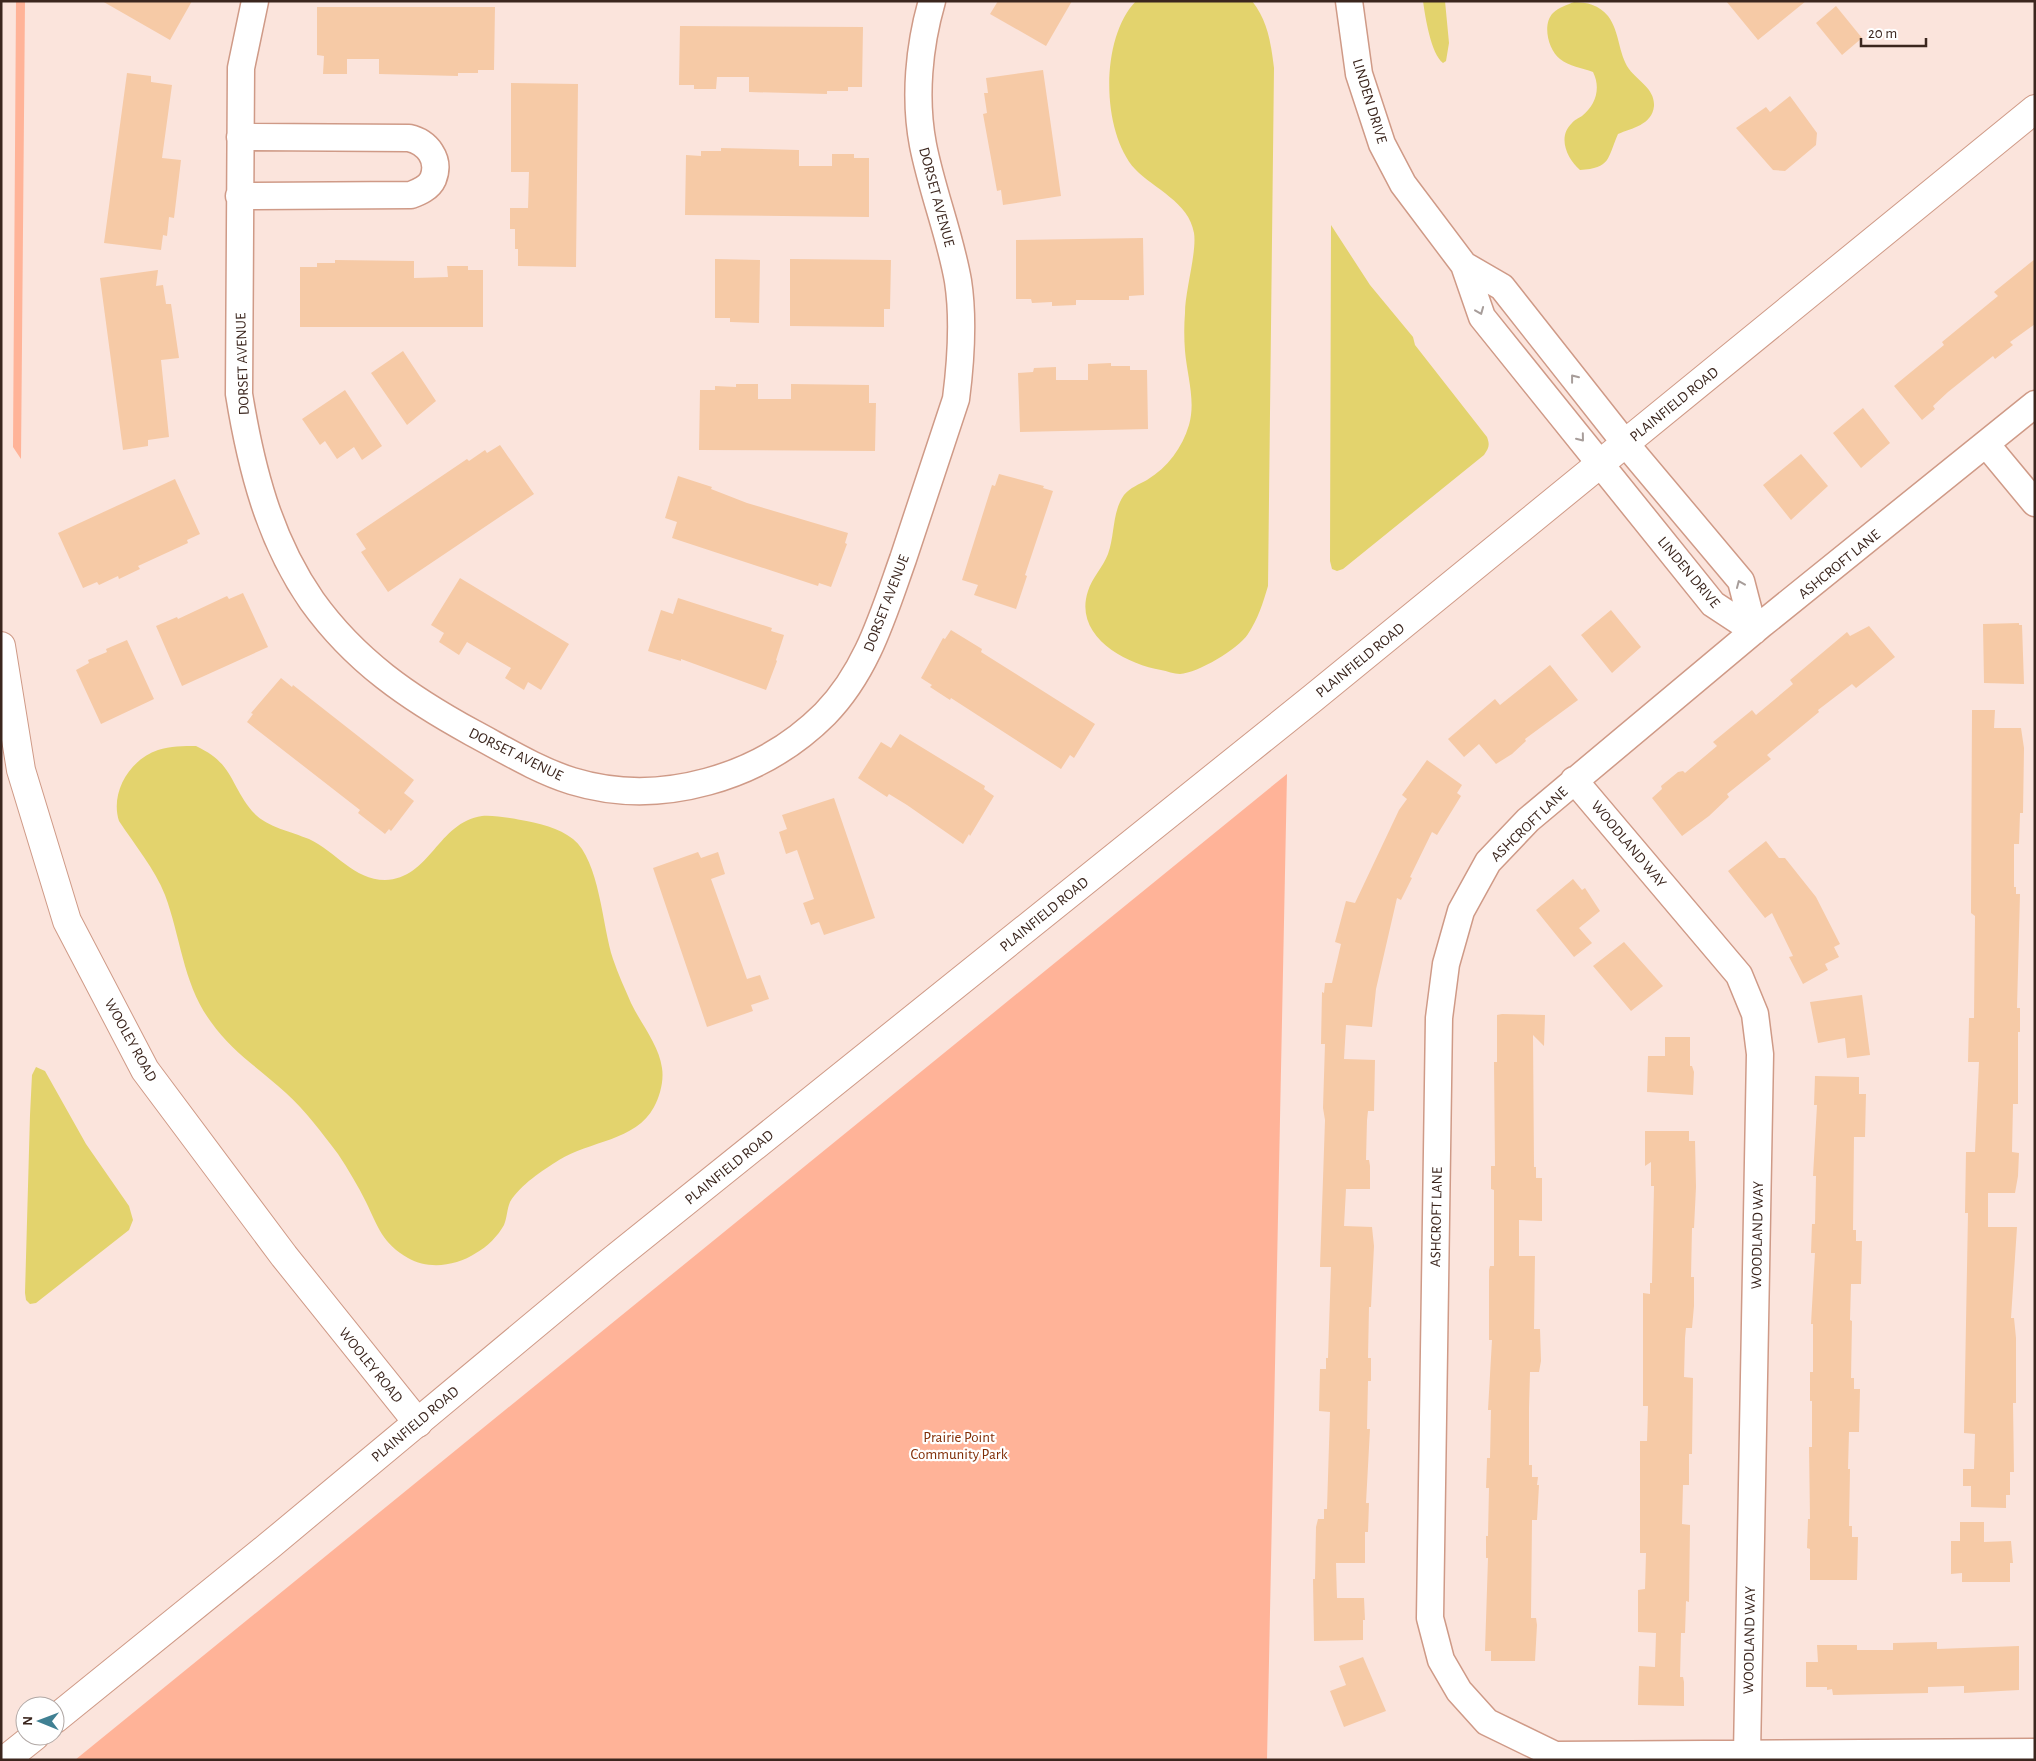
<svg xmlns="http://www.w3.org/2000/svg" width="2036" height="1761" viewBox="0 0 2036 1761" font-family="'Alegreya Sans',sans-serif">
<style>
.green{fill:#ffb398}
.water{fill:#e3d36d}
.building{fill:#f6caa6}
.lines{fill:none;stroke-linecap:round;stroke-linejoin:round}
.minor-casing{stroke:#cf9a87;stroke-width:29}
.tertiary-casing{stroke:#cf9a87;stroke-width:30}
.secondary-casing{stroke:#cf9a87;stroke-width:30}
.minor{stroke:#fff;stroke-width:26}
.tertiary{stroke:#fff;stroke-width:28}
.secondary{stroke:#fff;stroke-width:28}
.oneway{stroke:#a79d9a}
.labels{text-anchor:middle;stroke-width:4.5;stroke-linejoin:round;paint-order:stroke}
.street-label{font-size:15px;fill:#3b261e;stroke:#fff}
.park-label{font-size:15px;fill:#802d06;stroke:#fff}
</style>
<rect width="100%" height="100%" fill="#fbe4dc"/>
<!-- green -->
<path class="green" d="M16 1H25L21 459 13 447Z
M1287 774 1267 1760H75Z"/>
<!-- water -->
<path class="water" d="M1136 1H1252C1268 21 1271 44 1274 68L1268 586C1263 603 1258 619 1248 634 1238 649 1198 673 1180 674 1174 674 1167 671 1161 670 1125 664 1073 636 1088 591 1092 578 1103 567 1108 554 1115 535 1112 512 1124 495 1131 487 1138 485 1147 480 1168 467 1182 448 1189 425 1196 401 1187 375 1185 351 1184 338 1184 325 1185 313 1185 291 1197 252 1194 233 1189 202 1154 189 1135 169 1101 131 1100 38 1136 1Z
M1423 1H1445L1449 43 1446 61 1443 63C1431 54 1425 16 1423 1Z
M1574 2C1587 2 1599 5 1608 16 1620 32 1618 53 1629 69 1638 81 1655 89 1654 106 1652 125 1632 128 1618 134 1607 159 1611 168 1580 170 1567 159 1557 137 1572 123 1574 120 1579 118 1582 116 1596 105 1601 88 1593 72 1582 68 1569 66 1560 59 1548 50 1542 24 1553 13 1559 7 1567 5 1574 2Z
M1331 225 1370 285 1413 337 1415 345 1487 437C1490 445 1489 448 1484 455L1343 569 1337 571 1332 569 1330 561Z
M196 746C234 764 229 783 252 811 266 827 290 831 309 839 335 851 354 880 385 880 430 879 438 822 482 816 493 815 510 818 521 820 539 823 559 828 573 839 600 861 602 926 613 959 618 974 625 989 631 1003 641 1024 659 1045 662 1068 664 1081 660 1096 654 1107 636 1141 589 1141 559 1160 543 1170 520 1185 510 1202 507 1209 507 1218 504 1225 498 1236 487 1247 476 1253 456 1266 429 1270 408 1258 383 1244 378 1227 366 1202 358 1186 348 1169 338 1154 322 1133 306 1111 286 1093 260 1069 232 1052 211 1022 183 984 181 938 165 895 155 869 134 844 119 821 110 793 129 760 158 750 170 746 184 746 196 746Z
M36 1067 45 1071 86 1144 129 1206 133 1220 129 1230 36 1303 30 1304 26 1300 25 1293 30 1115 32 1075Z"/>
<!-- building -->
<path class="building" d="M102 1H192L170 40Z
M998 1H1072L1046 46 990 14Z
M1726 1H1806L1758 40Z
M1836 6 1862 38 1842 55 1816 23Z
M317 7H495L494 70H478V73H458V76L379 74V59H347V74H323L324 56 317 55Z
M680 26 863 27 862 87H848V91H827V94L749 92V77H717L716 89H694V85H679Z
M1043 70 1061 196 1003 205 1001 190 997 191 983 114 987 113 984 93H988L986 78Z
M127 73 151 76V82L172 85 162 158 181 160 174 218 169 217 167 236 163 235 161 250 104 243Z
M511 83 578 84 576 267 518 266V249H515V229H510V208H528L529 172H511Z
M1790 96 1817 133 1816 145 1785 171 1773 170 1736 128 1766 107 1770 112Z
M721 148 799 150V166H832V154H854V158H869V217L685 215 686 155 701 156V151H721Z
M1143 238 1144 295 1129 296V300H1076V305L1052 306V302L1032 303 1031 299H1016V240Z
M715 259 760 260 759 323 730 322V318H715Z
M790 259 891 260 890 309H884V327L790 326Z
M2035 259V324L2010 342 2013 345 1995 359 1993 356 1948 392 1933 406 1935 409 1922 420 1894 386 1944 345 1942 342 1998 296 1994 292Z
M335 260 414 261V278L448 277 447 266H468V270H483V327H300V267H317V263H335Z
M158 270 156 286 163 285 166 304H171L179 358 161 360 169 437 148 440V446L123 450 100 278Z
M403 351 436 401 407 425 371 373Z
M1111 363V366H1130V370H1147L1148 429 1020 432 1018 373 1033 372 1034 368 1056 367V380H1088V364Z
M736 384H758V399H791V384L869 385V403H876L875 451 699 450 700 390H715V386L736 387Z
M345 390 382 446 362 460 354 447 337 459 325 441 320 445 302 419Z
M1863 408 1890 443 1861 468 1833 433Z
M500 445 534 494 388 592 361 552 366 549 356 534 467 459 469 461 485 450 487 453Z
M1801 454 1828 486 1791 520 1763 485Z
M999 474 1044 486 1043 488 1053 491 1025 575 1027 576 1016 609 974 595 978 585 962 580 992 485 995 486Z
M678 476 712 487 711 489 747 503 848 533 845 543 847 544 831 587 819 583 818 586 672 538 677 522 665 518Z
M175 479 200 534 187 540 188 543 138 566 140 569 119 579 118 576 99 585 97 582 83 588 58 533Z
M460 578 569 644 541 690 528 682 524 690 505 678 511 668 467 642 459 655 439 642 444 633 431 625Z
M243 593 268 647 182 686 156 626 177 617 178 619 227 596 229 599Z
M678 598 772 628 771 631 784 635 776 660 777 661 766 690 681 659V661L648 651 661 610 673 614Z
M1611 610 1641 647 1612 673 1581 635Z
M2019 623V625H2022L2024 684 1984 683 1983 624Z
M1869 626 1895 657 1856 688 1852 684 1818 710 1819 712 1767 755 1771 759 1727 794 1729 797 1709 816 1682 836 1652 798 1662 789 1661 786 1678 772 1683 771 1685 773 1717 746 1713 742 1752 710 1756 715 1793 684 1790 680 1847 632 1850 636Z
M951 630 982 649 981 652 1095 724 1074 758 1070 755 1061 769 951 698 950 700 930 687 932 685 921 678 943 638 945 639Z
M127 640 154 699 101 724 76 670 89 663 88 660 107 652 106 649Z
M1550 665 1578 700 1525 739 1526 741 1512 754 1496 764 1479 744 1464 757 1448 739 1495 699 1500 705Z
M281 678 292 687 293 685 414 780 404 793 414 801 391 831 389 829 385 834 358 813 360 810 247 722 253 714 251 713Z
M1972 710H1995L1994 728H2021L2024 748 2023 813H2020L2019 844H2014V887H2016V894H2020L2017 1008H2020V1032H2018V1104H2013L2012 1152 2019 1153 2018 1176 2015 1193H1988V1227H2017L2011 1318H2014L2016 1338V1403H2013L2014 1472H2010V1495H2006V1508L1971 1507V1486H1963V1469H1974L1975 1434 1964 1433 1968 1213H1965L1966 1152H1975L1979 1062H1968L1969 1018H1974L1975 916 1971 913Z
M900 734 985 786 984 789 994 796 970 836 969 834 963 844 907 805 889 794 887 797 858 778 881 742 891 748Z
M1427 760 1462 785 1457 793 1461 796 1437 835 1432 832 1410 877 1412 878 1401 900 1397 898 1376 989 1372 1027 1346 1025 1344 1059 1375 1060 1374 1111H1368L1367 1120 1366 1160H1369L1370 1166V1189H1346L1344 1226 1372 1227 1374 1246 1371 1307H1369L1368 1358H1371V1381H1368L1367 1429H1370L1366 1503H1369L1368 1532H1365V1563H1336L1337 1598H1364L1365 1620H1363V1640L1314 1641 1313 1579H1315L1316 1527 1318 1519H1324V1509H1327L1330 1412 1319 1411 1320 1369H1326V1358H1328L1331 1267H1320L1325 1120 1323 1108 1325 1044H1321L1322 992 1324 993 1325 983H1332L1341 944 1335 942 1346 901 1355 903 1399 810 1407 799 1402 795Z
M834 798 875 918 824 935 819 922 811 925 803 903 814 899 797 850 786 854 779 832 787 829 782 815Z
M1766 841 1779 858H1785L1816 897 1840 944 1834 947 1839 957 1825 964 1828 970 1803 984 1789 957 1793 956 1772 913 1765 918 1728 871Z
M698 852 701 858 718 852 725 874 711 879 747 979 760 975 769 999 751 1005 753 1011 707 1027 653 868Z
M1573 879 1582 890 1585 888 1600 911 1579 928 1592 943 1574 957 1536 910Z
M1624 942 1663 986 1631 1011 1593 966Z
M1862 995 1870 1055 1847 1058 1845 1038 1818 1043 1810 1002Z
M1502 1014 1545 1015 1544 1046 1533 1035 1534 1167H1536V1178H1542V1221L1519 1220V1256H1535L1534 1329H1540L1541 1361 1539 1372H1530L1529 1408V1465H1532V1477H1538L1537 1485H1539L1537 1520H1532L1531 1618H1536L1537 1625 1535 1661H1491V1651H1485L1488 1558H1486V1536H1488L1489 1488H1486L1487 1458H1490L1491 1410H1488L1492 1340H1489V1270L1490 1266H1494V1190L1491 1189V1166H1495L1494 1062H1497V1015Z
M1665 1037H1690V1066H1692L1694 1072 1693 1095 1647 1092 1648 1056H1665Z
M1815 1076 1859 1077V1094H1866L1865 1137H1854L1853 1230H1856V1241H1862L1861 1284H1851L1850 1320 1852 1321 1851 1378H1854V1389H1860L1859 1432H1849L1848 1469H1850L1849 1526H1852V1537H1858L1857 1580H1810V1549L1807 1548 1808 1519H1810L1809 1447H1812V1401H1810V1372H1813V1324H1811L1815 1253H1811L1812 1224H1815L1816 1176H1813L1817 1105H1814Z
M1645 1131H1689V1141H1695L1696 1187 1694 1228H1692L1691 1277H1694V1306L1692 1328H1686L1685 1338 1684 1377 1693 1378 1692 1454H1689V1485H1683L1682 1524 1690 1525 1689 1602 1686 1601 1685 1633H1681L1680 1677H1683L1684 1682V1706L1638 1705V1702L1639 1666 1655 1667 1656 1633 1638 1632V1590L1645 1589 1646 1553H1640V1441H1647L1648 1406H1643V1293L1650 1294V1283H1652L1654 1186H1651V1162L1645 1166Z
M1960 1522H1984V1542L2011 1541 2013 1563H2010V1582H1962V1573L1951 1574V1541H1960Z
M1937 1642V1649L2019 1646V1690L1964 1693V1686L1928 1687V1693L1833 1695 1832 1689 1827 1690V1687H1806V1662H1818L1817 1645H1857V1650H1893V1643Z
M1363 1657 1386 1711 1344 1727 1330 1691 1346 1685 1339 1666Z"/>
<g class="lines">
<!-- minor casing -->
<g class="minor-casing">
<path id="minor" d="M255 1 241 68 239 394C251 468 269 539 312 601 355 661 409 698 473 733 505 750 537 770 572 781 660 808 761 778 825 714 867 671 883 615 903 559 921 506 938 452 956 399 961 360 964 320 958 281 950 235 932 191 923 145 914 98 919 46 932 1
M1349 1 1359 74 1382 144 1403 184 1464 265 1482 317 1713 604 1754 631
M239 196 411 195C419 192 429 188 433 179 441 159 427 142 409 138L240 137
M1464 265 1502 287 1625 443 1741 581 1754 631
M2035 404 1761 625 1528 820 1488 862 1461 911 1446 964 1439 1018 1430 1618 1441 1660 1459 1691 1487 1722 1555 1755 2035 1752
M1986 444 2035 503
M1574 780 1739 975 1755 1014 1760 1054 1747 1754"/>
</g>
<!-- tertiary casing -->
<g class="tertiary-casing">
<path id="tertiary" d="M1 646 21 770 67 921 145 1070 284 1256 418 1423"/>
</g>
<!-- secondary casing -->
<g class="secondary-casing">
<path id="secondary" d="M55 1719 270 1545 609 1263 1313 698 2035 109
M5 1760 35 1736"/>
</g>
<!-- minor -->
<use href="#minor" class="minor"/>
<!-- tertiary -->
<use href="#tertiary" class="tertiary"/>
<!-- secondary -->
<use href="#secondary" class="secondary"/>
</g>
<!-- one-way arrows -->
<defs><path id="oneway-chevron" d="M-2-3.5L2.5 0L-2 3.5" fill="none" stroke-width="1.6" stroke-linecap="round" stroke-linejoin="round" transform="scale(1.25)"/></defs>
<g class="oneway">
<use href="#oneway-chevron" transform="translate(1480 311) rotate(68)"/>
<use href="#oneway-chevron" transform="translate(1574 378) rotate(-128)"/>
<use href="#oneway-chevron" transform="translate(1581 438) rotate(51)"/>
<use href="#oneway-chevron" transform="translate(1740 584) rotate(-113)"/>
</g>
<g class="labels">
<!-- street labels -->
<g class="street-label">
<text transform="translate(1370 101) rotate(73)" y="5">LINDEN DRIVE</text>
<text transform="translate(937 197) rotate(75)" y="5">DORSET AVENUE</text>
<text transform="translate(242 364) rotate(-92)" y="5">DORSET AVENUE</text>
<text transform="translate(1674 404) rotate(-39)" y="5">PLAINFIELD ROAD</text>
<text transform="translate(1839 564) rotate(-39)" y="5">ASHCROFT LANE</text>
<text transform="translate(1689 572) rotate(50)" y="5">LINDEN DRIVE</text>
<text transform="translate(886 603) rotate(-69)" y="5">DORSET AVENUE</text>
<text transform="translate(1360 660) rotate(-39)" y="5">PLAINFIELD ROAD</text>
<text transform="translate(516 754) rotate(26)" y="5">DORSET AVENUE</text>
<text transform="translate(1529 824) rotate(-44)" y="5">ASHCROFT LANE</text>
<text transform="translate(1629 844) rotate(50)" y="5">WOODLAND WAY</text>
<text transform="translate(1044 914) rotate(-39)" y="5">PLAINFIELD ROAD</text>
<text transform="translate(131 1040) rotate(61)" y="5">WOOLEY ROAD</text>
<text transform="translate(729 1167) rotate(-39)" y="5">PLAINFIELD ROAD</text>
<text transform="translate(1436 1217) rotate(-89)" y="5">ASHCROFT LANE</text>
<text transform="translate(1757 1235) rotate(-89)" y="5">WOODLAND WAY</text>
<text transform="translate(371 1365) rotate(51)" y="5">WOOLEY ROAD</text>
<text transform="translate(415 1424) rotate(-40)" y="5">PLAINFIELD ROAD</text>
<text transform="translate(1749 1640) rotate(-89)" y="5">WOODLAND WAY</text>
</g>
<!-- park labels -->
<g class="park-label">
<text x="959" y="1442">Prairie Point<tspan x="959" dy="17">Community Park</tspan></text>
</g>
</g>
<!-- border -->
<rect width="2036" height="1761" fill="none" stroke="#3b261e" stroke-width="5"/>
<!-- north arrow -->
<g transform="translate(40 1721) rotate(271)"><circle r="24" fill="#ffffff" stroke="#b1a8a5"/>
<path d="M0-4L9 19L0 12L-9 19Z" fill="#408093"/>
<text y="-8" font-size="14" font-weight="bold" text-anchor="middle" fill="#3b261e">N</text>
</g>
<!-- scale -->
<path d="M1861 38v8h65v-8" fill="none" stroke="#3b261e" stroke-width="2.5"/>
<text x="1868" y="38" font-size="15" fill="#3b261e" stroke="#ffffff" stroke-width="4" paint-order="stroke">20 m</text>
</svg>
